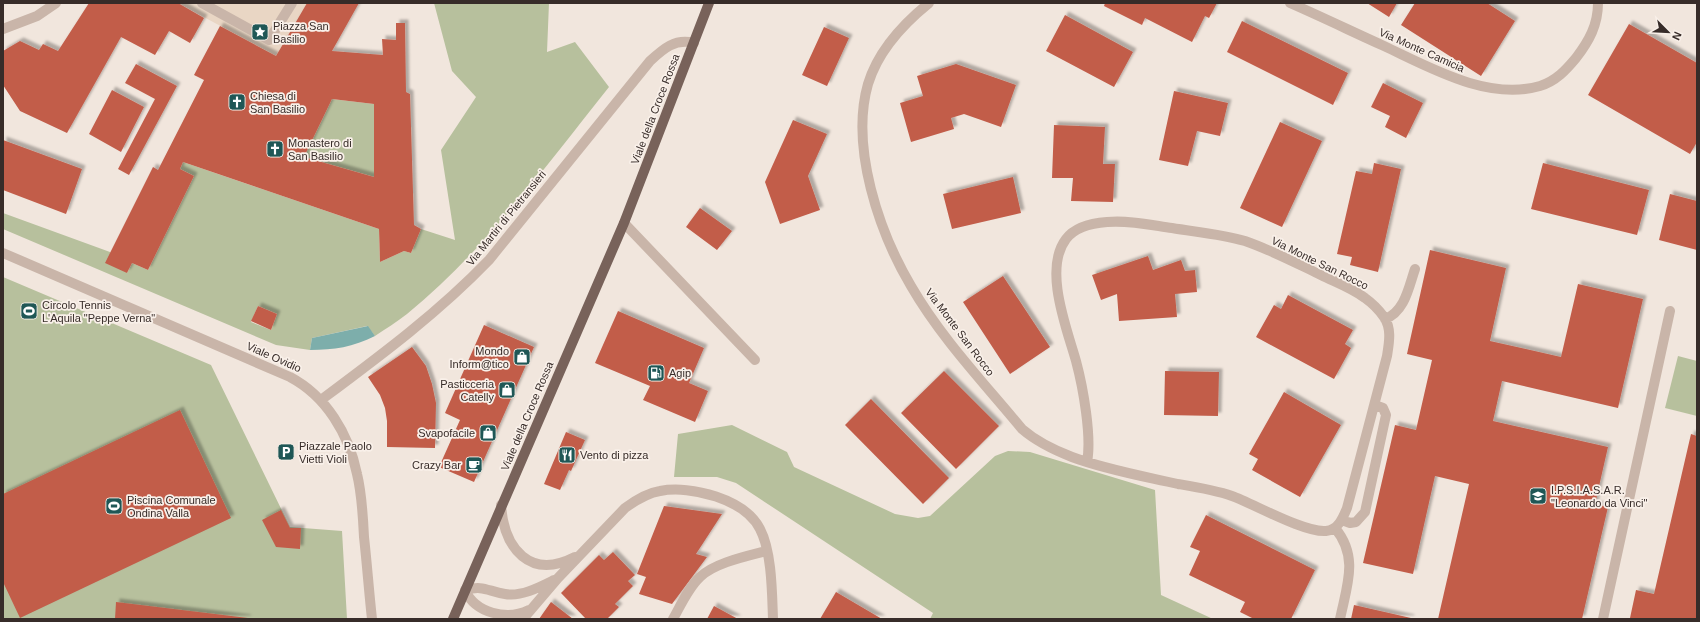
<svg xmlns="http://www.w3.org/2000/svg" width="1700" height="622" viewBox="0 0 1700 622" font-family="Helvetica,sans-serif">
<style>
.green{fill:#b7c09d;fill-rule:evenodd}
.plaza{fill:#e9d6c4}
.water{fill:#7daeab}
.building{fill:#c25d4a;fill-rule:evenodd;filter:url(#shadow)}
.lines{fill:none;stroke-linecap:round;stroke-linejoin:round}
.minor{stroke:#c9b5a9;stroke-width:10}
.major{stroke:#78625a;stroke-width:10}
.labels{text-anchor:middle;stroke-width:3.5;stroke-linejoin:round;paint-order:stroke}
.poi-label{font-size:11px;fill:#372c29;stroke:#f9f0e9;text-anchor:start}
.street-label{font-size:11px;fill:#372c29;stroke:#f9f0e9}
</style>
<defs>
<filter id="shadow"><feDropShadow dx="3.5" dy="-3.5" stdDeviation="1" flood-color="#0004"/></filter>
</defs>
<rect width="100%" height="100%" fill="#f1e6dd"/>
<!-- green -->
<path class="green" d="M434 3H549L547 52 575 42 609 87C546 166 486 249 407 314 397 322 385 329 375 336L367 326 312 338 310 350 276 345 3 229V213L110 252 127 273 132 263 148 270 194 176 180 169 183 162 379 229 380 262 404 251 411 253 421 229 455 240 441 150 476 97 452 71ZM258 306 277 314 271 330 251 322Z
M332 99 374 104V177L304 157Z
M3 277 211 365 290 527 342 531 347 619H3Z
M1678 356 1697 361V416L1665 408Z
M732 425 787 452 794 467 895 514 918 518 930 516 995 456 1008 451 1030 452 1155 490 1161 595 1213 619H930L933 613 736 483 717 477H674L678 434Z"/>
<!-- plaza -->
<path class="plaza" d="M178 3H307L276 56Z"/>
<!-- water -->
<path class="water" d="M368 326 375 336C353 347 334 350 310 350L312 338Z"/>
<!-- building -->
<path class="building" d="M89 3H178L204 18 190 43 169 31 155 55 121 37 67 133 20 111 3 85V51L20 41 39 50 43 44 58 51Z
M307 3H359L332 51 383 55 382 39 396 40V23H405L406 92 410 94 414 225 421 229 411 253 404 251 380 262 379 229 183 162 180 169 194 176 148 270 132 263 127 273 105 263 153 167 158 170 204 80 194 75 220 26 276 56ZM332 99 374 104V177L304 157Z
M1105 3H1217L1209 18 1205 16 1192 42 1145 18 1142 25 1104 6Z
M1367 3H1397L1389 17Z
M1415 3H1487L1515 21 1481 76 1401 25Z
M1065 15 1133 52 1114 87 1046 51Z
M1242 21 1348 73 1333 105 1227 52Z
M1629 24 1697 63V142L1690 154 1588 95Z
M824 27 849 38 827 86 802 75Z
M136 64 177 86 129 175 118 169 155 99 125 83Z
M956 64 1016 85 1001 127 964 114 951 118 954 129 911 142 900 103 923 96 917 76Z
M1383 83 1423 103 1406 138 1385 127 1390 116 1371 107Z
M112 90 144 107 121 152 89 134Z
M1174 91 1228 103 1220 136 1197 131 1188 166 1159 160Z
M793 120 827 134 808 176 820 210 780 224 765 182Z
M1280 122 1322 141 1282 227 1240 208Z
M1054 125 1105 127 1103 164H1115L1113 202 1071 201 1073 178H1052Z
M3 140 82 169 66 214 3 190Z
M1374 163 1401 169 1378 272 1350 265 1352 257 1337 254 1356 171 1372 174Z
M1543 163 1649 190 1637 235 1531 209Z
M1013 177 1021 213 952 229 943 194Z
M1670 194 1697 201V250L1659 240Z
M700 208 732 231 717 250 686 227Z
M1430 250 1506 268 1490 341 1561 357 1578 284 1643 299 1618 408 1502 381 1493 421 1608 447 1595 504 1608 507 1582 619H1438L1469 484 1435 476 1413 574 1363 563 1395 425 1416 430 1432 360 1407 354Z
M1148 256 1153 270 1181 260 1185 271 1195 270 1197 292 1175 294 1177 317 1119 321 1117 294 1101 300 1092 275Z
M1003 276 1050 347 1010 374 963 302Z
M1288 295 1353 330 1345 344 1351 348 1334 379 1256 337 1274 305 1281 309Z
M258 306 277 314 271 330 251 321Z
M618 311 704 348 689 383 708 391 695 422 643 400 650 386 595 363Z
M484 325 534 347 474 482 439 467 460 420 445 413Z
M412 347 426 366 432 384 436 403 435 448 387 447V421L385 408 380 395 368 377Z
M944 371 999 426 956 469 901 413Z
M1165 371 1219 372 1218 416 1164 415Z
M1284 392 1341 425 1300 497 1252 470 1258 459 1249 454Z
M871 399 949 478 923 504 845 425Z
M180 410 231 518 20 618 3 582V494Z
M566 432 585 440 571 471 569 470 560 490 544 484Z
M1691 434 1697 436V619L1630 618 1636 590 1654 594Z
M664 506 722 514 696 554 707 557 672 604 639 594 646 577 637 574Z
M281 510 290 528H301L300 549 276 547 262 520Z
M1206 515 1315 570 1291 619H1254L1240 612 1245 602 1189 575 1200 551 1190 547Z
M613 552 635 575 628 581 633 586 615 604 619 607 607 619H586L561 593 599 555 604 560Z
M836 592 882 619H820Z
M116 602 248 618 247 619H115Z
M551 602 573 619H539Z
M1354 605 1411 618V619H1351Z
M714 606 738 619H707Z"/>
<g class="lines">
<!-- minor -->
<path class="minor" d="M202 3 269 40 292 3
M929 3C903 24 878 51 868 84 850 147 879 232 911 286 941 338 984 383 1022 429 1037 442 1054 450 1072 457 1107 470 1143 476 1178 484 1196 487 1215 490 1232 496 1254 504 1305 533 1326 531 1338 530 1343 518 1347 508L1387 356C1389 343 1392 329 1384 317 1379 310 1372 303 1365 298 1352 288 1335 282 1321 275 1296 263 1271 250 1245 241 1221 234 1196 232 1172 228 1151 225 1129 220 1107 222 1093 223 1075 227 1066 239 1043 269 1067 329 1076 361 1083 387 1092 437 1087 462
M1290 3C1322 17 1353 32 1384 46 1431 68 1488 101 1540 86 1556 81 1566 70 1576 58 1589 41 1598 25 1598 3
M3 29 37 16 56 3
M624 223 755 360
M3 253 290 377C326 396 349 434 357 474 362 494 363 516 364 537 367 564 369 592 372 619
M1385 319C1405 312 1409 286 1415 269
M321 400C380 356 438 313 489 260L650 61C663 49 675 38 694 43
M501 505C504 549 530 580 575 557
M1342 520 1350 523 1356 522 1365 512 1386 415 1383 408 1375 405
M1335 528C1359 557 1347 585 1340 619
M529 610C507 621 475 613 465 590 484 585 487 591 505 594 521 597 540 587 554 580
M523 619 558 578 625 508C636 500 647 493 660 491 691 485 745 499 760 529 772 552 772 593 773 619
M673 619C681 605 688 588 700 577 714 563 747 556 766 551
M1603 619 1670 311"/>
<!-- major -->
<path class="major" d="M453 619 624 223 709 3"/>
</g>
<!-- icons -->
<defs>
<g id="sight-square" transform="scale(0.9)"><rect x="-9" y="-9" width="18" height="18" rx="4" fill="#1f5756" stroke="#f9f0e9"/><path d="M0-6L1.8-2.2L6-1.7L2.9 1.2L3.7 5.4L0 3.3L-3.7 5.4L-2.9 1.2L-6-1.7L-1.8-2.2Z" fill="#fff"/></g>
<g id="church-square" transform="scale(0.9)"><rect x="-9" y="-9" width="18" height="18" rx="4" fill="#1f5756" stroke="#f9f0e9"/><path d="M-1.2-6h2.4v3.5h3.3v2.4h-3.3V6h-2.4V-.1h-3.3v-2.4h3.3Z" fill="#fff"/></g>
<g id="stadium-square" transform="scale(0.9)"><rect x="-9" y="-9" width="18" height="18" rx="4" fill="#1f5756" stroke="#f9f0e9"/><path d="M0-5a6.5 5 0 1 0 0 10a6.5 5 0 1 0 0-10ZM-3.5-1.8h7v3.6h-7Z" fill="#fff"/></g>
<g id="shop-square" transform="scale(0.9)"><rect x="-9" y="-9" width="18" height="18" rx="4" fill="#1f5756" stroke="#f9f0e9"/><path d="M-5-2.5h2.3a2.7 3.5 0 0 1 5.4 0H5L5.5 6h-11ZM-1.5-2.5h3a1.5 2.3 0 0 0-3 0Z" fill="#fff"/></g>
<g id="fuel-square" transform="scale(0.9)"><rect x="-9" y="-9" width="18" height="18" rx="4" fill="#1f5756" stroke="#f9f0e9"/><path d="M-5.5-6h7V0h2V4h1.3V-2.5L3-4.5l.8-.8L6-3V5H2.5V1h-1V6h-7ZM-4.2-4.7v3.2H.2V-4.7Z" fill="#fff"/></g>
<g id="parking-square" transform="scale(0.9)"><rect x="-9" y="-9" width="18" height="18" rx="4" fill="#1f5756" stroke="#f9f0e9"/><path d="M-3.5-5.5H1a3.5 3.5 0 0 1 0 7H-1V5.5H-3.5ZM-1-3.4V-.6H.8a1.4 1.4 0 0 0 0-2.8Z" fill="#fff"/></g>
<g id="restaurant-square" transform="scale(0.9)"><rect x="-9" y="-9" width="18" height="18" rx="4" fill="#1f5756" stroke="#f9f0e9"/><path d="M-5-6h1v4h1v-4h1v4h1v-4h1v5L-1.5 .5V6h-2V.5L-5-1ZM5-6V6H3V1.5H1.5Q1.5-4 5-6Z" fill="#fff"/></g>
<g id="cafe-square" transform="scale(0.9)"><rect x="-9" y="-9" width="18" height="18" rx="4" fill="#1f5756" stroke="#f9f0e9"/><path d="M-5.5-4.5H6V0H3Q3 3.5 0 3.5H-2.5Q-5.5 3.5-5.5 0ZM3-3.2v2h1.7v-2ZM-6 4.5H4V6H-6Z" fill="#fff"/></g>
<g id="school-square" transform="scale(0.9)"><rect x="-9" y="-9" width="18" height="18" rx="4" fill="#1f5756" stroke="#f9f0e9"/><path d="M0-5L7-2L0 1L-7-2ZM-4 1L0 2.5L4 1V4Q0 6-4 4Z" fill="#fff"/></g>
</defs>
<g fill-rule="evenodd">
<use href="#sight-square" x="260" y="32"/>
<use href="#church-square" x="237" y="102"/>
<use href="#church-square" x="275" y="149"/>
<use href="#stadium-square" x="29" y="311"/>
<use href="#shop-square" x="522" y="357"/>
<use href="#fuel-square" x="656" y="373"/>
<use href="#shop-square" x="507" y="390"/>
<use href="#shop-square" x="488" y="433"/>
<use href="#parking-square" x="286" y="452"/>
<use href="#restaurant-square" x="567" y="455"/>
<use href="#cafe-square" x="474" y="465"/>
<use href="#school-square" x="1538" y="496"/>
<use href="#stadium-square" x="114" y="506"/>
</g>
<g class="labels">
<!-- poi labels -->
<g class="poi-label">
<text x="273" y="30">Piazza San<tspan x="273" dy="13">Basilio</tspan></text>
<text x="250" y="100">Chiesa di<tspan x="250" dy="13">San Basilio</tspan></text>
<text x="288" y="147">Monastero di<tspan x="288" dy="13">San Basilio</tspan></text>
<text x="42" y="309">Circolo Tennis<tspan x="42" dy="13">L'Aquila "Peppe Verna"</tspan></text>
<text x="509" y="355" text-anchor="end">Mondo<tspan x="509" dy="13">Inform@tico</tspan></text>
<text x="669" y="377">Agip</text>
<text x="494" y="388" text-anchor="end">Pasticceria<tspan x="494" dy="13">Catelly</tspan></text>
<text x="475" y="437" text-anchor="end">Svapofacile</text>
<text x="299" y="450">Piazzale Paolo<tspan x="299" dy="13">Vietti Violi</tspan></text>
<text x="580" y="459">Vento di pizza</text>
<text x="461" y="469" text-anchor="end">Crazy Bar</text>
<text x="1551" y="494">I.P.S.I.A.S.A.R.<tspan x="1551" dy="13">"Leonardo da Vinci"</tspan></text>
<text x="127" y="504">Piscina Comunale<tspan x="127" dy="13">Ondina Valla</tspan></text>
</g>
<!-- street labels -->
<g class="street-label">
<text transform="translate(1422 50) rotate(24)" y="4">Via Monte Camicia</text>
<text transform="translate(655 109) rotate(-69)" y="4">Viale della Croce Rossa</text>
<text transform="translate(506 218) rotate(-51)" y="4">Via Martiri di Pietransieri</text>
<text transform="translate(1320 263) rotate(26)" y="4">Via Monte San Rocco</text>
<text transform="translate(960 332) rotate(53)" y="4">Via Monte San Rocco</text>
<text transform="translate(274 357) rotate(24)" y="4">Viale Ovidio</text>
<text transform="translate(527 416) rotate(-67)" y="4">Viale della Croce Rossa</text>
</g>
</g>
<!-- border -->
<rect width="1700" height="622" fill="none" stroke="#372c29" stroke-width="8"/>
<!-- north arrow -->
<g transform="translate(1668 32) rotate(114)" stroke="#f9f0e9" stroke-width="3" paint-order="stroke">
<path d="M0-3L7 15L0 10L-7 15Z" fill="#372c29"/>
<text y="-6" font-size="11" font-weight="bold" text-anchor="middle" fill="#372c29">N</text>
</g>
</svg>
